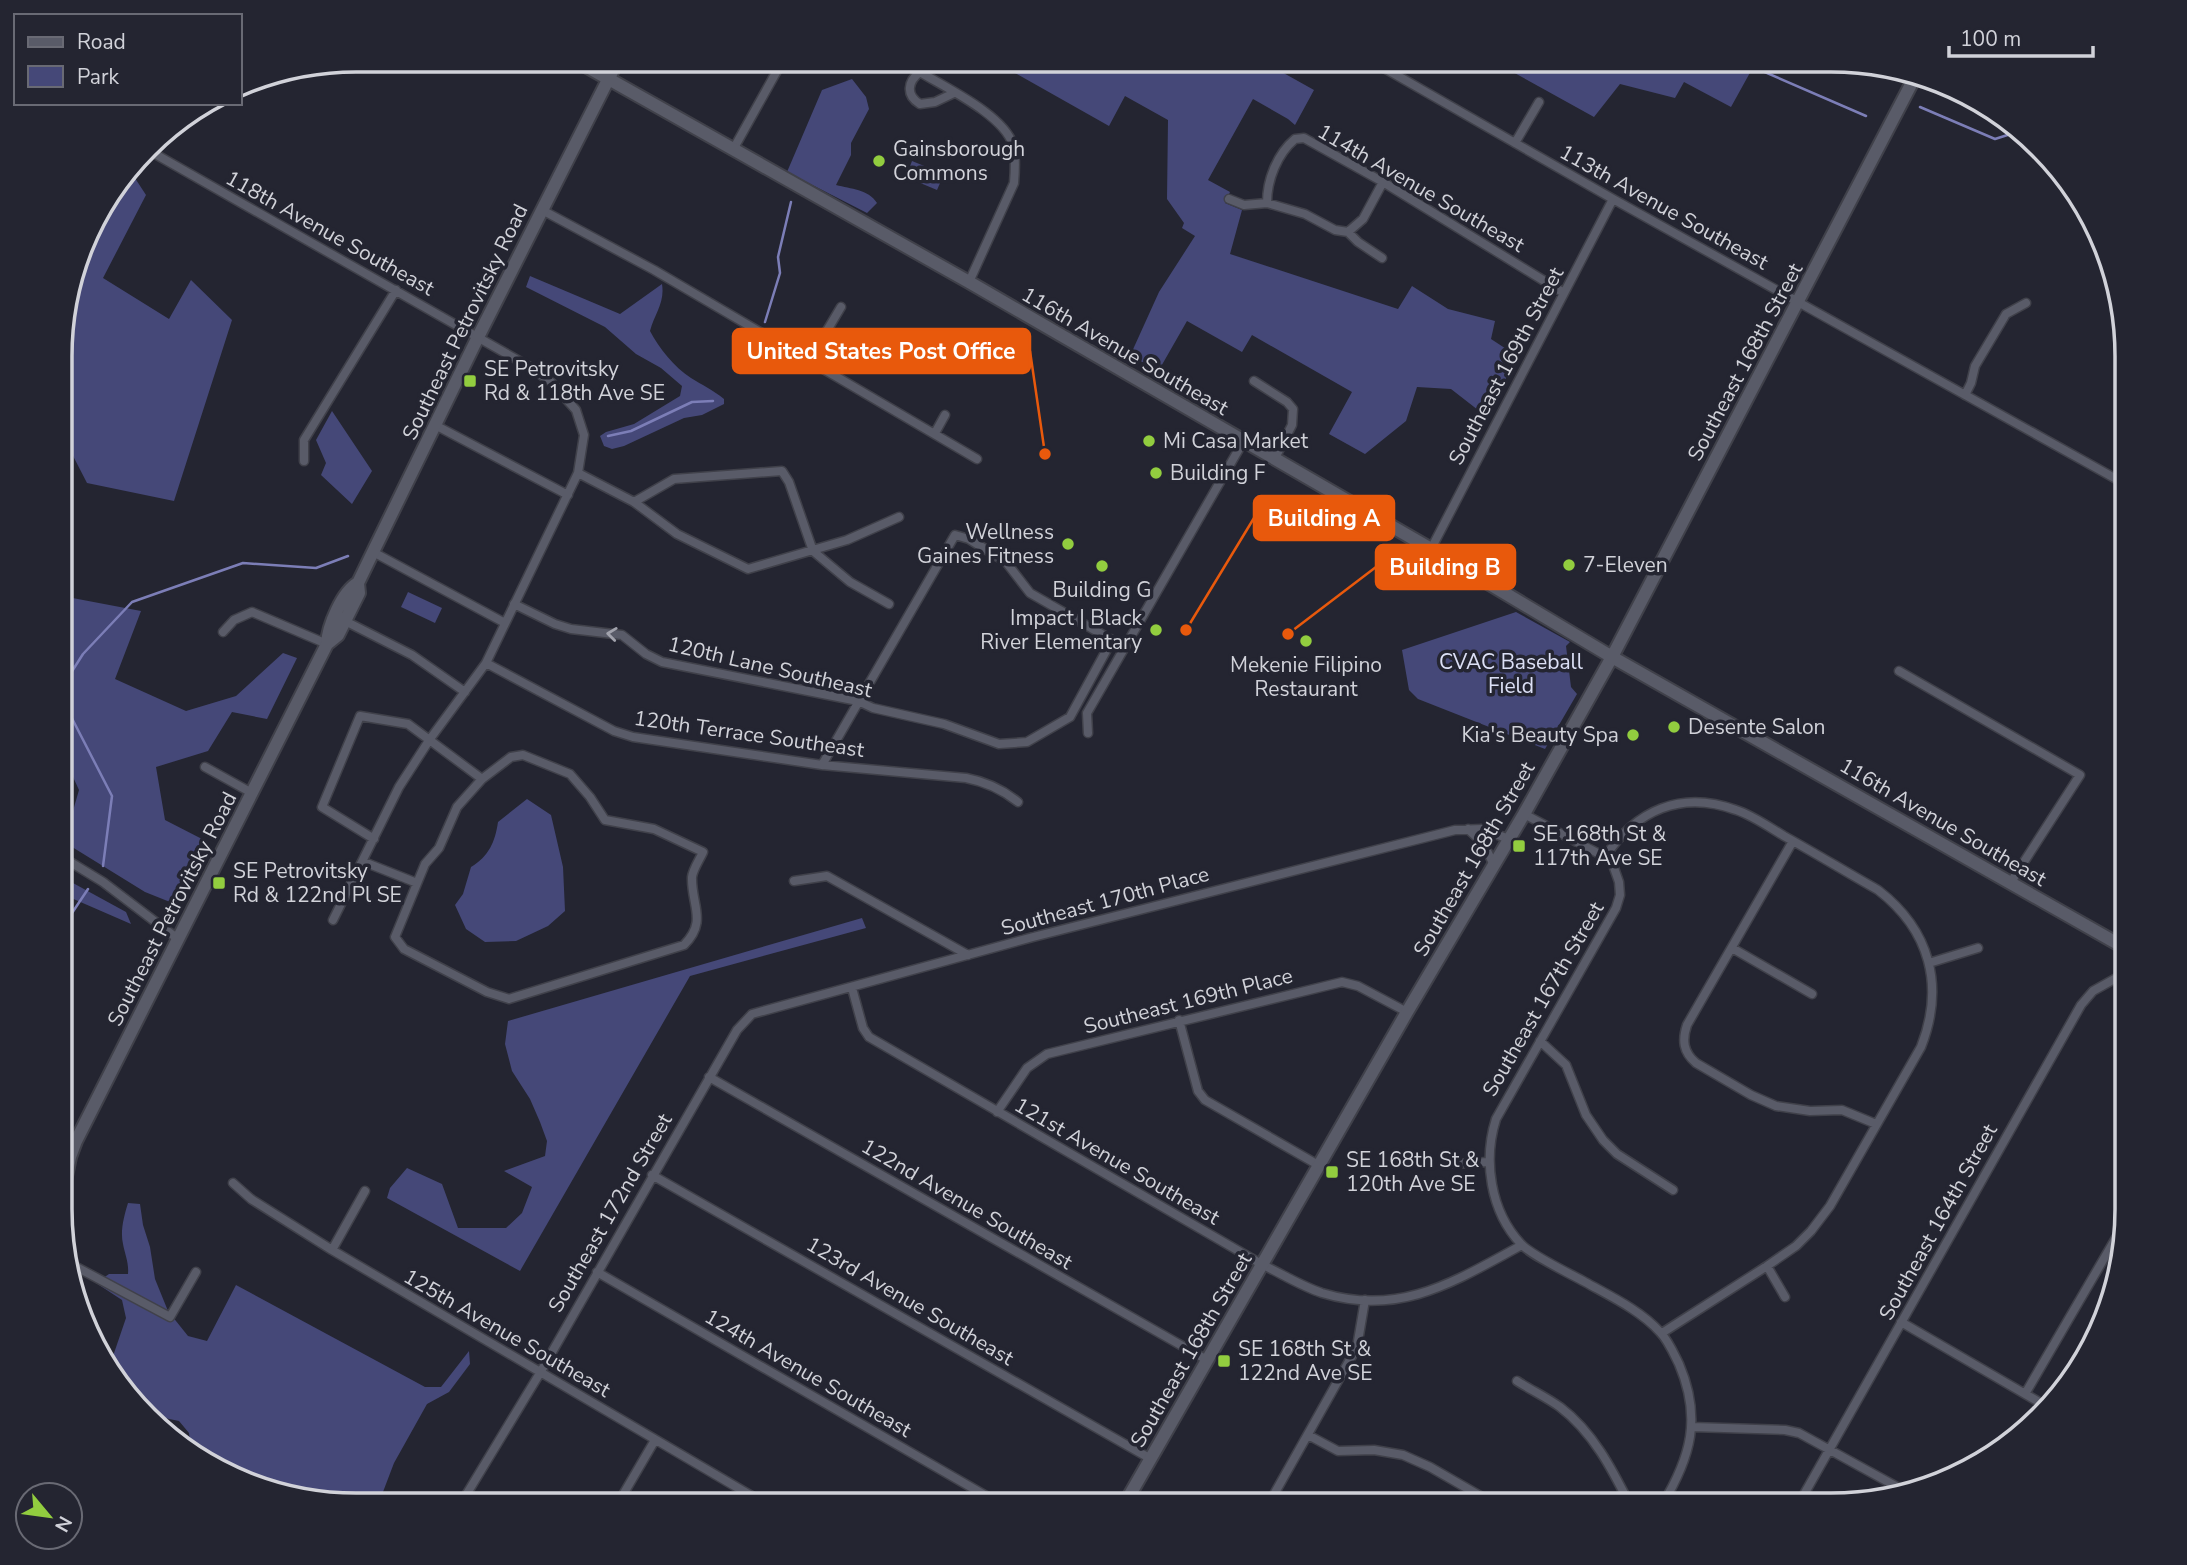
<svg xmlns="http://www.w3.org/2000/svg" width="2187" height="1565" viewBox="0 0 2187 1565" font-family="'Nunito Sans',sans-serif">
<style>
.green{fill:#454878}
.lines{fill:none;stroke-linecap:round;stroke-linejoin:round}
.stream{stroke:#7c7eb7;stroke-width:2.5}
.street-casing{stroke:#40414a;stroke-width:11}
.secondary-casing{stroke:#40414a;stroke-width:16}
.street{stroke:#595b68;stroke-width:8}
.secondary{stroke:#595b68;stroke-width:12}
.oneway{stroke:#a1a2ac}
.poi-dot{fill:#92cd3f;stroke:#242531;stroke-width:2.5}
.labels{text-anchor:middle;stroke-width:7;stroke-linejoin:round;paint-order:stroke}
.poi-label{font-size:21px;fill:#d1d2d9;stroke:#242531;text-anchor:start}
.street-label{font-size:21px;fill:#d1d2d9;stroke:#242531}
.park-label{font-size:21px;fill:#dce0f6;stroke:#242531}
.rim{fill:none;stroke:#d1d2d9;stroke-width:3.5}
.leader{fill:none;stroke:#e8590c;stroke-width:2.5}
.callout-dot{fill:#e8590c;stroke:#242531;stroke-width:2.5}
.callout{fill:#e8590c;stroke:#e8590c;stroke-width:2.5}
.callout-label{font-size:23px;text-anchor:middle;font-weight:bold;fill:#fff}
</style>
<rect width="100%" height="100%" fill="#242531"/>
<!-- green -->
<path class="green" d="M992 60H1274L1271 66 1314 90 1295 125 1288 119 1253 99 1208 180 1230 192 1225 203 1242 210 1230 254 1398 309 1412 286 1448 309 1495 321 1491 339 1517 356 1487 417 1451 389 1417 387 1406 421 1365 454 1329 434 1352 392 1252 335 1242 352 1187 321 1159 370 1130 356 1159 292 1195 236 1182 228 1184 223 1167 199 1168 120 1125 96 1109 126Z
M1491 60H1757L1731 107 1684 82 1675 98 1620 84 1594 117Z
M852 79 866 97 869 109 851 143V155L836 185C851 189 868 189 877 203L867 213 787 172 822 90Z
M912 161 944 174 937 190 906 177Z
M131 172 146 195 103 278 169 319 191 280 232 320 174 501 87 483 71 452 62 442V318L65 306 72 303 68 297 90 225Z
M530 276 620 314 662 284C665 303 655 313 650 331 659 348 674 367 691 378 702 385 713 390 724 399V404L702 415 684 418 624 446 612 449 604 446 600 436 606 432 634 424 680 396 682 386 661 368 636 354 605 327 526 287Z
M332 411 372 471 352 504 321 475 326 463 316 440Z
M408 592 442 608 435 623 401 607Z
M62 596 141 611 115 679 186 711 236 696 283 653 297 658 267 719 232 712 208 751 156 767 165 820 202 839 170 902 145 892 64 842 79 790 62 753Z
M1516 612 1570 642 1566 646 1571 687 1577 694 1545 749 1418 699 1409 690 1402 650Z
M527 799 551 815 563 867 565 911 548 926 516 941 485 942 466 929 455 905 463 894 471 867C489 856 495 842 498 822Z
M62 877 126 912 131 924 62 894Z
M862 918 866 928 690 976 520 1271 387 1198 390 1188 407 1168 442 1184 458 1228H506L522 1213 532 1187 504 1171 545 1156 547 1141 540 1122 530 1099 512 1071 505 1044 508 1021Z
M128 1203 140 1204 143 1225 150 1247 155 1279 168 1311 188 1336 207 1341 236 1285 425 1387H441L469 1351 470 1364 449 1392 427 1404 394 1463 378 1505H337L260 1490 191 1452 189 1433 179 1421 150 1415 99 1357 112 1359 126 1318 122 1300 96 1283 109 1274H128C129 1262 125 1255 123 1244 120 1231 124 1216 128 1203Z"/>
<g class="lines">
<!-- stream -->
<path class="stream" d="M1737 60 1866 116
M1920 107 1995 139 2020 131
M765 322 780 273 778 257 791 202
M608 436 631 431 692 402 713 401
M62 687 83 654 132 602 243 563 316 568 348 556
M62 699 112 796 103 866
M62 928 88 889"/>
<!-- street casing -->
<g class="street-casing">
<path id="street" d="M1370 60 1613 199 2127 485
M954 93 935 102 920 104C905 95 908 81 920 72 946 88 1004 115 1013 145 1016 157 1015 171 1014 183L969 282
M1515 143 1539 102
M734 148 783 60
M148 150 530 367 551 382 576 410 584 435 578 473 486 663 430 739 399 787 333 920
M1229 199 1244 205 1267 203 1305 214 1335 230 1348 232 1358 242 1382 258
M1267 203C1267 180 1277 154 1295 139L1304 138 1383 182 1564 293
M542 210 654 270 977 459
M1348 232 1363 219 1383 182
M810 359 841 307
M1254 381 1287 402 1293 409 1292 425 1274 460
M1965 395 1971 383 1975 366 2006 314 2026 303
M435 425 568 495
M935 433 945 415
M304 461V440L396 290
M578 473 634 502 677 534 748 569 847 540 899 517
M634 502 674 479 782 471 789 482 813 551 850 582 889 604
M1431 549 1613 199
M373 552 505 623
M514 604 555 624 571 629 622 635 646 654 662 662 858 701 873 708 944 724 999 744 1027 742 1070 717 1112 640 1030 593 1006 562 969 539 955 535 822 765
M345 621 412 655 465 692
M223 632 234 620 252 612 327 644
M486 663 614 731 633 737 822 765 966 778C987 782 1002 789 1018 802
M1899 671 2080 775 2011 882
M1088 733 1087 713 1243 442
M205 767 252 793
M1524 814 1605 857 1613 865 1619 882 1620 895 1616 908 1496 1119C1483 1160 1490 1211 1521 1244 1532 1256 1569 1273 1585 1282 1610 1296 1640 1310 1660 1332 1668 1340 1674 1354 1679 1364 1702 1418 1691 1457 1662 1505
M1468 829 1483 843 1494 865
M374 839 322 807 360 716 408 724 482 779 511 757 523 755 570 774 590 797 605 820 654 829 703 852C700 859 693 869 692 877 691 905 708 921 684 945L509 999 487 992 404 949 395 937 425 864 439 848 457 807 482 779
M1793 841 1687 1025C1682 1040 1683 1052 1696 1063L1751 1095 1776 1106 1810 1111 1842 1110 1876 1124
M62 857 103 882 178 939
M1605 857C1636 810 1681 790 1736 810 1752 815 1769 827 1784 836 1815 853 1846 872 1878 890 1930 930 1945 986 1921 1047L1830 1206 1811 1231 1796 1246 1767 1266 1662 1333
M364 862 417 883
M794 881 827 876 968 955
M1732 948 1812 994
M1929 963 1978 948
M852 988 863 1028 869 1037 1263 1265C1282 1274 1301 1286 1322 1293 1401 1317 1455 1281 1522 1245
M1179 1020 1198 1091 1205 1100 1320 1166
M1540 1041 1566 1065 1586 1115 1603 1140 1617 1154 1673 1190
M709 1077 1207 1360
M997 1112 1027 1068 1047 1054 1342 982 1358 986 1407 1012
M1455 1164 1488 1162
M652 1175 1151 1459
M233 1183 251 1199 332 1250 767 1505
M332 1250 365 1191
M67 1262 170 1317 196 1272
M1767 1266 1785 1297
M597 1272 1002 1505
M1901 1322 2046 1406
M1517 1381C1531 1390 1546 1397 1560 1407 1593 1432 1612 1469 1630 1505
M2025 1394 2127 1219
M1692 1427 1785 1430 1799 1433 1901 1489
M1308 1435 1338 1451 1374 1450 1403 1455 1430 1467 1496 1505
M460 1505 540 1373 737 1030 752 1014 1033 937 1455 830 1482 829 1509 839
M617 1505 655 1440
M1268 1505 1357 1347 1365 1300
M1798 1505 2081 1005 2093 991 2127 972"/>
</g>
<!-- secondary casing -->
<g class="secondary-casing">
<path id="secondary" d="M575 60 969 282 1431 549 1612 657 2127 949
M327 644C328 626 342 592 358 583
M62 1195 70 1157 76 1141 327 644 338 635 359 593 358 583 373 552 478 337 618 60
M1124 1505 1407 1012 1524 814 1612 657 1917 73"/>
</g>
<!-- street -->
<use href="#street" class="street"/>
<!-- secondary -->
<use href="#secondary" class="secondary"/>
</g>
<!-- one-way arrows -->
<defs><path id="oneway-chevron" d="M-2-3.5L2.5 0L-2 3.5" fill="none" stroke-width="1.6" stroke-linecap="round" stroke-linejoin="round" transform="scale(1.75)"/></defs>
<use class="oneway" href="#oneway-chevron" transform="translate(612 634) rotate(-173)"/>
<!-- markers -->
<g class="poi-dot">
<circle cx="879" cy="161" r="7"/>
<rect x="463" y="374" width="14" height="14" rx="3.5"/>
<circle cx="1149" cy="441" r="7"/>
<circle cx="1156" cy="473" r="7"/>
<circle cx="1068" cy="544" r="7"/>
<circle cx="1569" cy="565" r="7"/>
<circle cx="1102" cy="566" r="7"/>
<circle cx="1156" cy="630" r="7"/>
<circle cx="1306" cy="641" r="7"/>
<circle cx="1674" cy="727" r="7"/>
<circle cx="1633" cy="735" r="7"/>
<rect x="1512" y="839" width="14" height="14" rx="3.5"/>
<rect x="212" y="876" width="14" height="14" rx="3.5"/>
<rect x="1325" y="1165" width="14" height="14" rx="3.5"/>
<rect x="1217" y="1354" width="14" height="14" rx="3.5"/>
</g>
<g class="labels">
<!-- poi labels -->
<g class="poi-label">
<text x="893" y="156">Gainsborough<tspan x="893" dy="24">Commons</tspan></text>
<text x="484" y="376">SE Petrovitsky<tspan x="484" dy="24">Rd &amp; 118th Ave SE</tspan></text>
<text x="1163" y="448">Mi Casa Market</text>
<text x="1170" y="480">Building F</text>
<text x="1054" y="539" text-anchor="end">Wellness<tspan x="1054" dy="24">Gaines Fitness</tspan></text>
<text x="1583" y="572">7-Eleven</text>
<text x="1102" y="597" text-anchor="middle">Building G</text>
<text x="1142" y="625" text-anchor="end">Impact | Black<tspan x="1142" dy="24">River Elementary</tspan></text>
<text x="1306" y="672" text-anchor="middle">Mekenie Filipino<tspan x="1306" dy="24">Restaurant</tspan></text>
<text x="1688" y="734">Desente Salon</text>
<text x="1619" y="742" text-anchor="end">Kia's Beauty Spa</text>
<text x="1533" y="841">SE 168th St &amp;<tspan x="1533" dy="24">117th Ave SE</tspan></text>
<text x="233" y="878">SE Petrovitsky<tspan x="233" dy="24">Rd &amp; 122nd Pl SE</tspan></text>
<text x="1346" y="1167">SE 168th St &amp;<tspan x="1346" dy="24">120th Ave SE</tspan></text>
<text x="1238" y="1356">SE 168th St &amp;<tspan x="1238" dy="24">122nd Ave SE</tspan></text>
</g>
<!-- street labels -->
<g class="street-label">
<text transform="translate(1421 188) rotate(30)" y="7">114th Avenue Southeast</text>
<text transform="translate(1664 207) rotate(29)" y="7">113th Avenue Southeast</text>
<text transform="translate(330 233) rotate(29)" y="7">118th Avenue Southeast</text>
<text transform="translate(465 322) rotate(-64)" y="7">Southeast Petrovitsky Road</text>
<text transform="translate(1125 351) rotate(30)" y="7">116th Avenue Southeast</text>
<text transform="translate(1745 362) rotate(-62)" y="7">Southeast 168th Street</text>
<text transform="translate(1506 366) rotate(-62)" y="7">Southeast 169th Street</text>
<text transform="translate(770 667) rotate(13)" y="7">120th Lane Southeast</text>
<text transform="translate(749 734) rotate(8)" y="7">120th Terrace Southeast</text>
<text transform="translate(1943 822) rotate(30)" y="7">116th Avenue Southeast</text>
<text transform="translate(1474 859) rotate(-60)" y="7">Southeast 168th Street</text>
<text transform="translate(1105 901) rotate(-15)" y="7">Southeast 170th Place</text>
<text transform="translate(172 909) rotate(-63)" y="7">Southeast Petrovitsky Road</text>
<text transform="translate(1543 999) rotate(-60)" y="7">Southeast 167th Street</text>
<text transform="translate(1188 1001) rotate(-14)" y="7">Southeast 169th Place</text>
<text transform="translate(1117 1161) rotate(30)" y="7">121st Avenue Southeast</text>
<text transform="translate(967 1204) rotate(30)" y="7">122nd Avenue Southeast</text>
<text transform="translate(610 1213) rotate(-60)" y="7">Southeast 172nd Street</text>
<text transform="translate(1938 1222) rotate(-61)" y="7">Southeast 164th Street</text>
<text transform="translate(910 1301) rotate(30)" y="7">123rd Avenue Southeast</text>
<text transform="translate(507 1333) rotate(30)" y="7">125th Avenue Southeast</text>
<text transform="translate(1191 1350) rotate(-60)" y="7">Southeast 168th Street</text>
<text transform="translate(808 1373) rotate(30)" y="7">124th Avenue Southeast</text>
</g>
<!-- park labels -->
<g class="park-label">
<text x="1511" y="669">CVAC Baseball<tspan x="1511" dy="24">Field</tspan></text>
</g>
</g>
<!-- crop -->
<path d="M0 0H2187V1565H0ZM356 72H1831A284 284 0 0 1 2115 356V1209A284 284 0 0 1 1831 1493H356A284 284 0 0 1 72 1209V356A284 284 0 0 1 356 72Z" fill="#242531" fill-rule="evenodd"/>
<path class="rim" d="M356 72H1831A284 284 0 0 1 2115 356V1209A284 284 0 0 1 1831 1493H356A284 284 0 0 1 72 1209V356A284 284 0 0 1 356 72Z"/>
<!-- callouts -->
<path class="leader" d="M1045 454L1030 351M1186 630L1254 518M1288 634L1376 567"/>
<g class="callout-dot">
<circle cx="1045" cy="454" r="7"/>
<circle cx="1186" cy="630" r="7"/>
<circle cx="1288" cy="634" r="7"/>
</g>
<g class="callout">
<rect x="733" y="329" width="297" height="44" rx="7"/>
<rect x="1254" y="496" width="140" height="44" rx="7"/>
<rect x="1376" y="545" width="139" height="44" rx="7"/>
</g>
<g class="callout-label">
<text x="881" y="359">United States Post Office</text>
<text x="1324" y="526">Building A</text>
<text x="1445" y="575">Building B</text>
</g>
<!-- legend -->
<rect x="14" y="14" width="228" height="91" fill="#242531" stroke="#696a74" stroke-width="2"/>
<rect x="28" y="37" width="35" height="10" fill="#595b68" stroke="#696a74" stroke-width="2"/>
<text x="77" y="49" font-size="21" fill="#d1d2d9">Road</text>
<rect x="28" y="66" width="35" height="21" fill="#454878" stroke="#696a74" stroke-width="2"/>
<text x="77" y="84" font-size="21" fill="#d1d2d9">Park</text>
<!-- north arrow -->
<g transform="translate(49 1516) rotate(119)"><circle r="33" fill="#242531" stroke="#696a74" stroke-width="2"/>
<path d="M0-5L12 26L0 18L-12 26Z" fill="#92cd3f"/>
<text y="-10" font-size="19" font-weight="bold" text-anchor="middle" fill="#d1d2d9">N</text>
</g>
<!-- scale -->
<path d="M1949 46v10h144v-10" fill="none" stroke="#d1d2d9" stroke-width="3.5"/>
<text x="1960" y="46" font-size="21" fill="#d1d2d9" stroke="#242531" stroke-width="5" paint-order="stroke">100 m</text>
</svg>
